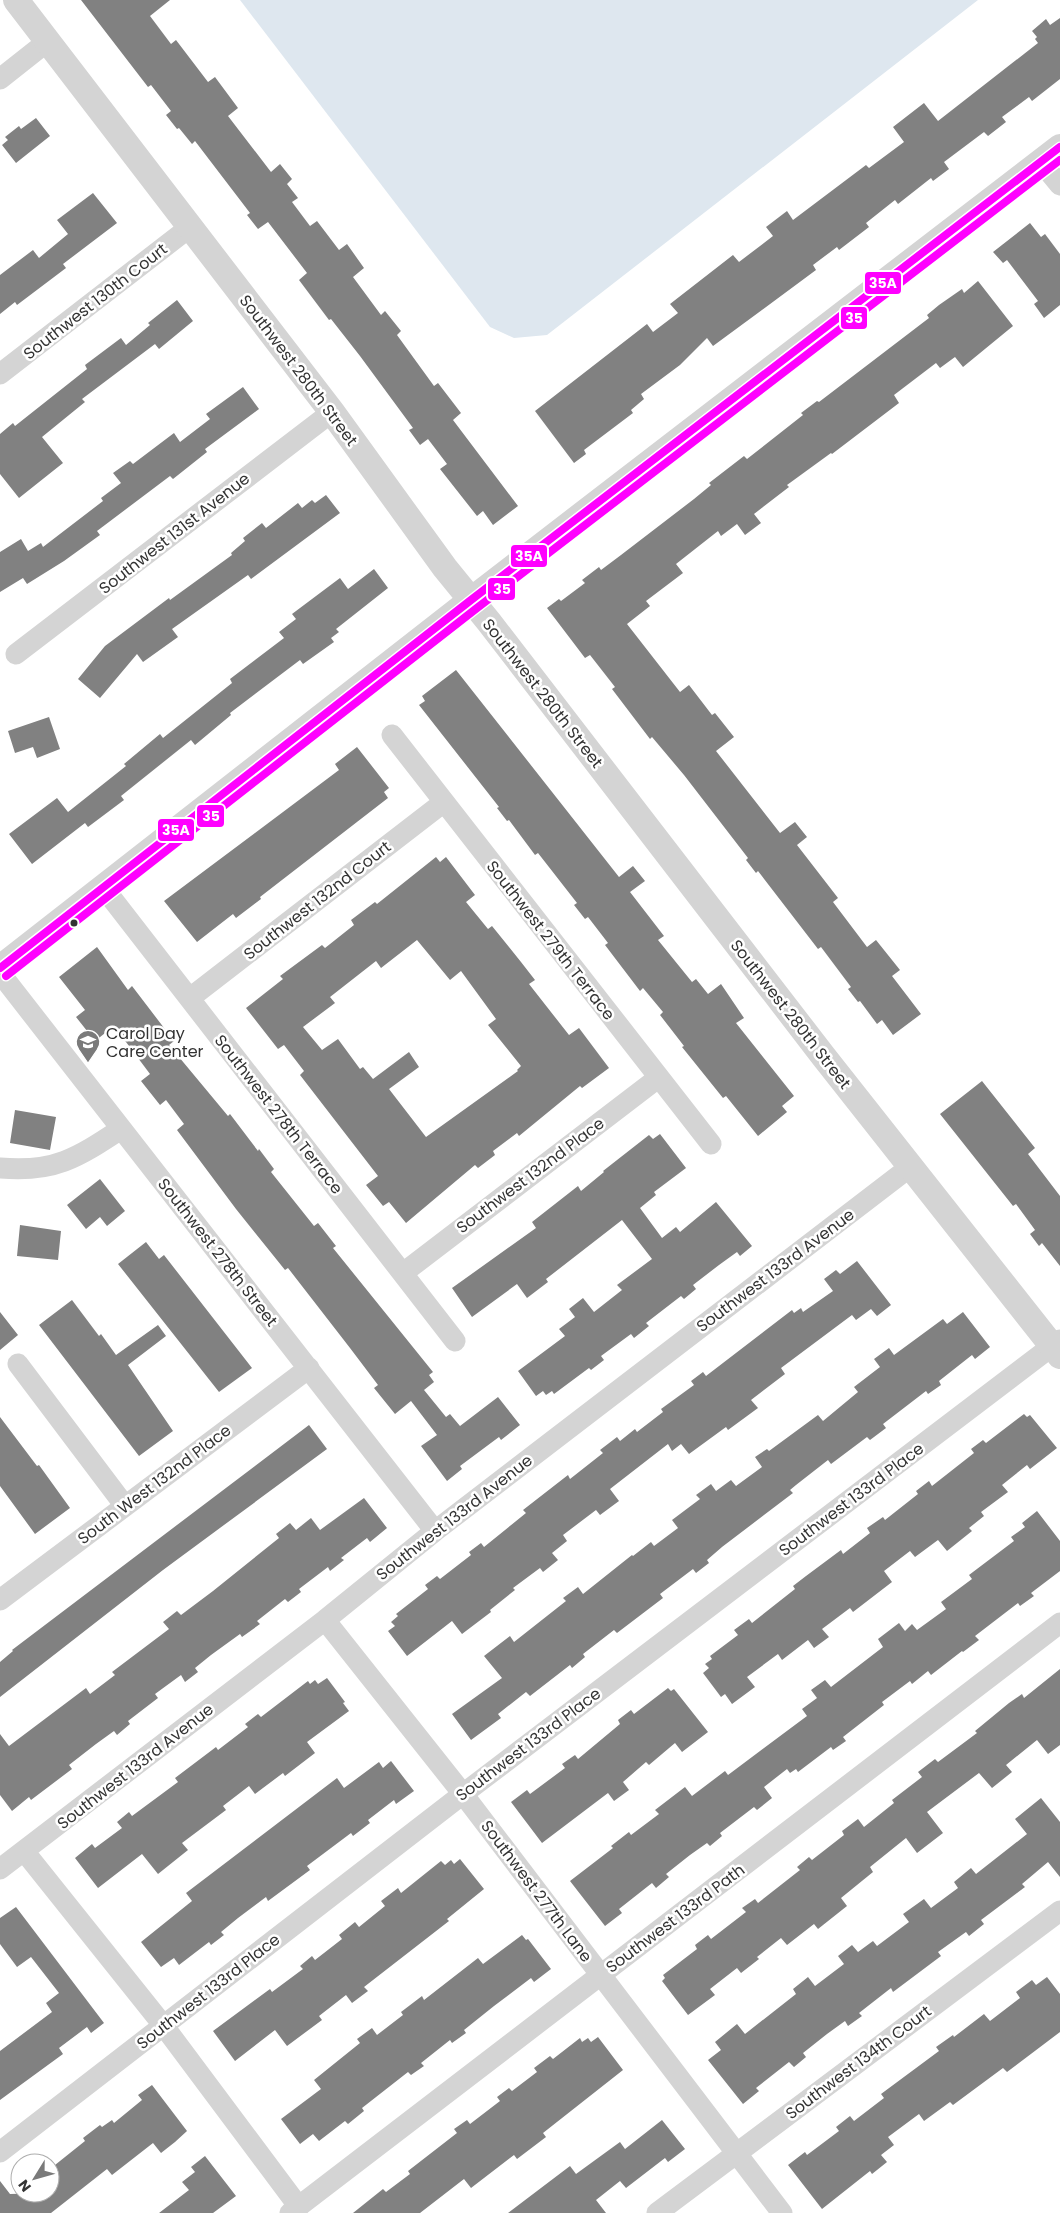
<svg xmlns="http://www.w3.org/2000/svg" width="1060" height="2213" viewBox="0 0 1060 2213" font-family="Poppins,sans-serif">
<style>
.water{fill:#dee7ef}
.building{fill:#818181;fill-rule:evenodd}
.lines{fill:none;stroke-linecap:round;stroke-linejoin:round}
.minor{stroke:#d4d4d4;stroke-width:21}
.tertiary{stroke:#d4d4d4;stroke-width:26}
.bus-1-casing{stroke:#fff;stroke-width:11}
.bus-2-casing{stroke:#fff;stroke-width:11}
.bus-1{stroke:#f0f;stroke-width:8}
.bus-2{stroke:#f0f;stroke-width:8}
.bus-dot{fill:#333;stroke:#fff;stroke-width:2}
.labels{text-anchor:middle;stroke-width:5;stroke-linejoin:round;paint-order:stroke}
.street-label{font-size:16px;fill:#333;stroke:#fff}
.poi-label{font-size:16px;fill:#333;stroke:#fff;text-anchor:start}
.line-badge{stroke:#fff;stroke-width:2}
.badge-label{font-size:14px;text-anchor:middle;font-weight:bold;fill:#fff}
</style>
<rect width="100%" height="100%" fill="#fff"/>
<!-- water -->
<path class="water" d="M240 0H978L547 335 514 338 490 327Z"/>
<!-- building -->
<path class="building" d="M81 0H170L150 16 171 44 176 40 208 82 215 77 238 108 228 116 271 172 280 164 292 179 287 184 298 198 292 202 310 226 317 221 339 250 347 244 364 268 353 277 381 315 385 311 401 331 397 335 434 386 438 383 461 413 453 420 518 506 493 525 483 511 477 516 440 469 447 464 428 439 420 445 409 430 413 428 360 356 331 319 329 320 299 280 307 273 268 222 258 229 247 215 250 213 195 141 192 144 179 128 177 129 166 115 171 111 151 85 148 87Z
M1060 18V79L1032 101 1029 97 1002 117 1006 122 988 136 984 132 944 162 949 169 933 181 931 178 898 204 895 200 866 223 869 227 839 250 837 247 813 265 816 270 747 321 713 346 707 338 680 365 641 394 644 399 631 410 633 413 584 450 586 454 574 463 535 411 647 324 653 332 678 313 670 304 733 255 739 262 773 236 766 227 787 211 793 220 866 165 869 168 904 142 893 127 924 103 938 121 1038 43 1035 39 1037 37 1032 31 1046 19 1050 25Z
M36 118 50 136 16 163 2 145 8 140 5 137 19 126 21 129Z
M93 193 117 223 63 264 66 268 17 305 15 302 0 314V275L33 250 39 258 68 234 57 220Z
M1030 223 1041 237 1045 234 1060 254V305L1044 318 1034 304 1038 301 1007 260 1003 263 993 252Z
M978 281 1013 326 963 367 955 357 940 368 936 363 894 395 899 403 832 454 831 453 787 485 789 487 754 514 761 523 745 535 737 524 721 536 718 531 676 564 683 573 646 601 650 606 627 624 680 692 689 685 712 715 715 713 734 737 716 751 780 833 795 822 807 837 797 845 838 898 833 902 867 947 876 940 900 970 892 976 921 1014 893 1035 882 1020 877 1024 860 1001 858 1002 848 989 851 987 821 947 818 949 758 871 756 873 746 860 748 858 684 775 652 737 650 739 612 689 615 687 590 655 585 658 547 608 559 599 561 601 585 583 582 580 599 567 601 570 621 555 694 499 711 485 709 483 744 456 747 459 803 415 801 413 817 401 819 402 929 318 927 315 939 305 962 289 964 293Z
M177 300 193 321 159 349 155 344 82 399 85 402 42 437 63 463 19 498 0 474V434L13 423 15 426 87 369 85 365 121 338 126 345 150 325 148 323Z
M243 387 259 409 205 449 207 452 173 479 170 476 97 531 100 535 64 561 27 584 23 578 0 592V552L21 539 28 551 41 543 43 547 103 501 101 498 121 483 113 473 130 461 133 464 174 433 180 442 210 419 206 414Z
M326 495 340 513 251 579 248 575 172 629 178 637 143 662 137 654 100 698 78 679 105 646 169 598 170 600 232 555 231 553 245 541 243 538 262 523 266 528 298 503 302 508 312 500 315 503Z
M374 569 388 588 336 629 339 632 331 638 334 642 303 664 300 660 230 713 231 715 195 745 191 740 121 796 124 800 88 827 85 823 32 864 9 834 57 798 68 812 126 766 124 764 160 734 163 738 232 683 230 679 284 638 279 632 296 619 292 614 340 578 348 589Z
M456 670 619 877 633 866 645 881 630 892 664 936 658 940 692 982 696 979 708 994 721 984 744 1018 736 1023 794 1096 782 1106 787 1112 758 1136 726 1096 723 1098 682 1047 684 1046 660 1015 663 1012 643 988 640 991 605 945 608 943 588 917 585 919 574 905 577 903 538 853 535 855 509 820 507 821 497 808 499 807 419 705 425 701 422 696Z
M49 717 60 749 37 758 33 747 15 753 8 731Z
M357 747 389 788 384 792 388 798 260 897 261 899 236 918 233 914 197 942 164 901 339 770 335 764Z
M436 857 440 862 446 857 475 895 466 902 488 929 492 926 521 962 535 980 529 984 569 1035 579 1028 609 1068 582 1088 580 1086 519 1136 517 1133 493 1151 495 1155 478 1168 475 1165 406 1223 389 1202 383 1206 366 1185 378 1176 300 1075 304 1071 284 1045 278 1049 246 1008 283 979 280 976 322 945 325 948 354 925 351 920 375 902 377 904ZM417 940 450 980 461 971 496 1019 488 1025 521 1066 517 1070 518 1071 426 1137 389 1089 419 1067 409 1052 373 1079 363 1067 360 1069 338 1039 322 1050 303 1027 335 1003 330 997 376 961 381 968Z
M97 947 128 990 132 986 174 1041 169 1045 228 1116 230 1114 258 1151 259 1149 274 1169 271 1172 314 1226 318 1223 336 1246 333 1248 433 1372 429 1375 434 1382 424 1390 446 1417 450 1414 460 1426 498 1397 520 1425 501 1440 499 1437 460 1466 462 1469 447 1481 421 1446 437 1435 411 1401 395 1414 374 1388 378 1385 350 1348 288 1268 285 1270 236 1209 177 1130 184 1124 166 1100 160 1105 141 1081 150 1074 114 1026 95 1041 76 1017 85 1010 59 977Z
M982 1081 1035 1148 1028 1154 1060 1196V1266L1042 1243 1039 1246 1030 1234 1035 1230 1016 1204 1013 1206 940 1114Z
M15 1110 56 1117 50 1150 10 1143Z
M660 1134 686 1168 654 1192 656 1195 640 1208 662 1238 676 1227 680 1232 716 1202 752 1246 740 1256 737 1252 719 1265 693 1285 696 1289 684 1299 681 1296 646 1323 649 1326 634 1338 631 1334 601 1356 604 1360 591 1370 589 1368 554 1394 552 1391 546 1395 543 1391 536 1396 518 1371 565 1336 559 1329 575 1317 569 1309 583 1298 594 1312 622 1290 617 1285 652 1259 622 1220 546 1279 548 1282 527 1298 517 1284 472 1317 452 1288 536 1228 532 1222 578 1186 581 1191 604 1172 603 1171 649 1135 653 1139Z
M100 1179 125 1211 107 1226 100 1217 86 1229 67 1205Z
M20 1225 61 1231 58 1260 17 1256Z
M146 1242 159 1259 164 1255 252 1368 219 1392 118 1264Z
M857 1261 891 1305 877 1316 871 1309 856 1320 852 1315 781 1368 785 1374 751 1400 758 1408 728 1430 726 1427 689 1454 681 1444 672 1451 668 1444 610 1489 619 1501 600 1515 596 1510 563 1535 567 1541 552 1553 558 1560 543 1572 540 1568 513 1588 515 1590 490 1610 491 1612 462 1634 452 1621 407 1656 388 1631 395 1626 391 1622 398 1616 396 1614 428 1589 425 1585 437 1576 440 1579 471 1555 469 1552 481 1543 484 1547 526 1513 523 1510 568 1475 570 1479 603 1453 600 1450 617 1437 620 1441 635 1429 637 1432 663 1412 661 1409 694 1385 691 1381 703 1372 706 1376 792 1310 794 1313 801 1308 803 1312 833 1291 824 1279 836 1270 840 1274Z
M72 1300 99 1336 101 1334 116 1355 158 1325 166 1336 128 1365 173 1431 139 1456 39 1325Z
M0 1312 18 1335 0 1350Z
M963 1312 990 1347 975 1359 972 1355 939 1381 941 1385 928 1394 926 1391 883 1424 886 1428 870 1440 867 1437 831 1464 828 1460 796 1485 790 1490 793 1493 722 1547 707 1560 709 1563 696 1573 693 1569 660 1594 663 1598 617 1633 614 1630 583 1654 585 1657 572 1668 570 1665 530 1696 526 1692 498 1714 501 1718 471 1740 452 1714 502 1678 484 1656 510 1636 514 1642 566 1601 563 1598 578 1587 583 1594 632 1555 633 1556 651 1542 654 1546 678 1528 672 1520 700 1499 696 1495 711 1484 716 1491 731 1480 736 1486 762 1467 755 1457 767 1449 769 1451 818 1415 823 1421 858 1392 854 1387 880 1367 874 1359 889 1348 894 1355 943 1319 947 1324Z
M1024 1414 1027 1417 1030 1415 1057 1448 1030 1469 1027 1465 1002 1485 1008 1492 981 1512 984 1516 969 1528 972 1531 947 1551 938 1540 915 1557 910 1551 884 1571 892 1582 853 1612 850 1608 822 1629 829 1637 814 1648 808 1640 782 1660 778 1654 747 1677 755 1687 732 1704 725 1694 721 1697 703 1673 709 1668 705 1664 712 1659 710 1656 738 1635 734 1630 749 1619 752 1623 795 1589 793 1586 806 1576 841 1550 843 1554 870 1533 867 1528 883 1517 885 1520 918 1494 916 1491 929 1481 932 1486 974 1453 971 1449 983 1440 986 1443Z
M0 1417 37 1466 39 1465 70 1508 35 1534 0 1486Z
M309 1425 327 1449 163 1570 0 1697V1662L13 1651 12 1650Z
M364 1498 387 1528 370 1542 367 1538 341 1558 344 1560 330 1571 328 1567 299 1589 301 1592 288 1602 285 1599 257 1621 260 1624 242 1637 240 1634 211 1655 195 1668 198 1672 185 1682 181 1675 155 1694 158 1698 128 1721 130 1724 117 1735 114 1731 96 1744 69 1765 72 1769 31 1800 29 1797 12 1811 0 1795V1734L9 1746 86 1688 90 1694 115 1675 112 1672 169 1629 163 1622 177 1611 181 1615 213 1591 279 1538 276 1534 290 1523 296 1530 311 1518 320 1530Z
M1037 1511 1060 1541V1571L1031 1593 1034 1596 1020 1606 1018 1603 975 1636 979 1640 963 1652 962 1651 931 1675 928 1671 912 1684 910 1681 882 1702 884 1705 843 1737 846 1741 833 1750 831 1747 798 1772 796 1769 790 1773 787 1769 764 1787 772 1798 757 1810 754 1807 720 1833 722 1836 710 1846 707 1843 690 1855 666 1874 669 1877 656 1888 652 1883 619 1909 622 1913 605 1926 570 1881 613 1848 611 1846 629 1832 631 1835 659 1814 655 1810 685 1787 692 1796 725 1771 728 1775 807 1716 802 1709 817 1698 811 1690 825 1680 831 1687 883 1647 878 1639 899 1623 905 1631 912 1624 917 1630 946 1609 941 1602 972 1579 969 1575 1014 1541 1011 1537 1025 1527 1022 1523Z
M1060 1669V1745L1048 1754 1037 1740 1006 1765 1012 1772 992 1788 979 1773 927 1812 943 1833 917 1853 906 1838 870 1867 873 1872 841 1898 847 1906 818 1929 814 1924 787 1945 781 1938 757 1957 759 1959 741 1973 737 1968 710 1989 715 1995 688 2015 662 1981 665 1978 663 1975 697 1949 695 1945 708 1935 711 1939 746 1912 742 1908 755 1899 758 1903 800 1870 797 1867 809 1857 812 1860 844 1835 842 1831 858 1819 864 1827 894 1803 892 1800 922 1777 918 1772 935 1759 938 1762 977 1733 975 1731 1009 1703 1022 1694 1024 1698Z
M327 1678 345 1702 343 1703 349 1711 307 1742 315 1753 285 1776 283 1773 255 1794 249 1786 223 1806 226 1810 182 1843 188 1850 158 1874 142 1854 98 1888 75 1858 92 1844 95 1848 122 1828 117 1822 129 1812 132 1816 178 1782 175 1778 216 1747 218 1750 248 1727 245 1724 258 1714 261 1717 308 1681 310 1684 315 1680 318 1684Z
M668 1688 671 1691 674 1689 708 1732 682 1752 675 1743 649 1765 646 1762 623 1782 629 1790 614 1801 608 1793 542 1843 511 1802 527 1790 530 1794 565 1768 562 1764 575 1755 578 1759 620 1724 618 1720 631 1710 634 1714Z
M391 1761 414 1791 396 1804 394 1800 368 1820 370 1823 353 1836 351 1833 307 1866 310 1870 268 1901 266 1897 238 1918 221 1932 224 1935 211 1945 209 1942 179 1965 174 1958 161 1967 141 1942 192 1901 186 1893 337 1778 344 1788 379 1762 383 1768Z
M1041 1798 1060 1822V1877L1048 1862 1022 1884 1025 1887 981 1920 984 1924 969 1936 966 1932 938 1952 941 1956 893 1992 891 1988 859 2013 862 2016 848 2026 845 2021 827 2034 803 2053 806 2057 794 2067 789 2062 756 2088 759 2091 743 2104 708 2060 721 2050 715 2042 737 2024 745 2034 796 1994 793 1989 808 1977 815 1986 844 1964 838 1956 852 1945 858 1952 873 1941 877 1946 909 1922 903 1914 924 1899 931 1908 958 1888 954 1882 971 1868 976 1874 1027 1834 1015 1819Z
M460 1859 484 1889 447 1919 449 1921 364 1987 368 1991 352 2003 346 1995 319 2016 322 2020 287 2046 275 2030 235 2061 213 2031 270 1989 272 1992 303 1969 300 1966 312 1956 315 1960 342 1939 339 1935 355 1922 359 1927 385 1906 381 1901 398 1888 401 1893 441 1861 445 1865 451 1860 454 1864Z
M16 1907 104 2023 91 2033 87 2027 59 2048 63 2054 0 2100V2051L52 2012 46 2003 59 1993 31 1957 17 1967 0 1944V1918Z
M522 1935 526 1940 528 1939 551 1969 534 1982 531 1978 494 2006 464 2030 466 2033 452 2043 450 2040 421 2063 424 2066 411 2075 408 2072 362 2108 364 2111 348 2124 345 2121 319 2141 313 2134 300 2144 281 2119 321 2089 314 2080 360 2043 357 2039 372 2028 377 2035 403 2015 401 2012 422 1996 424 2000 478 1958 483 1964Z
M1047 1977 1060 1994V2032L1007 2072 1003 2068 953 2105 950 2102 924 2121 919 2114 888 2137 894 2145 881 2155 887 2162 872 2174 870 2171 822 2209 788 2165 805 2152 807 2155 839 2131 836 2127 850 2116 854 2121 884 2098 881 2094 939 2051 936 2047 953 2035 954 2037 984 2014 990 2021 1020 1998 1016 1992 1032 1980 1036 1985Z
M598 2037 623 2070 543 2133 546 2137 517 2159 514 2155 471 2188 464 2179 420 2213H353L383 2189 386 2192 410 2174 408 2171 457 2133 454 2129 467 2120 470 2124 500 2101 497 2097 509 2088 512 2091 537 2072 534 2068 550 2056 553 2059 580 2038 582 2042 588 2038 591 2042Z
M152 2085 187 2131 175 2142 161 2153 153 2143 112 2175 107 2169 51 2213H0V2181L10 2194 50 2193V2169L85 2141 83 2138 100 2125 102 2127 112 2120 114 2123 142 2100 138 2095Z
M662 2120 685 2149 668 2162 665 2158 626 2188 620 2181 596 2200 606 2213H508L570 2166 576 2174 620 2142 625 2149Z
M205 2156 236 2196 213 2213H159L189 2190 182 2182 195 2172 191 2167Z"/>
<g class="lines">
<!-- minor -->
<path class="minor" d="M0 79 48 41
M1041 162 1060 185
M0 374 190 227
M16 654 332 412
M392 735 711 1144
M103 887 455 1341
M0 973 435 1531
M190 998 444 802
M0 1168C54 1173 77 1158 121 1129
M403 1273 658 1078
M18 1364 125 1506
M0 1600 309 1368
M325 1620 463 1794 782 2213
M24 1851 163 2025 299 2207
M0 1869 325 1620 435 1531 910 1167
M0 2152 463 1794 1060 1340
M290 2213 1060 1623
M657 2213 1060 1911"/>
<!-- tertiary -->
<path class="tertiary" d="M16 0 332 412 445 568 489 622 824 1057 1060 1356
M0 968 471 600 1060 147"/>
<!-- bus-1 casing -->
<g class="bus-1-casing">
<path id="bus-1" d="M0 968 471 600 1060 147"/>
</g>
<!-- bus-2 casing -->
<g class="bus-2-casing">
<path id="bus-2" d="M6 976 477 608 1060 160"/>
</g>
<!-- bus-1 -->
<use href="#bus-1" class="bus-1"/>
<!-- bus-2 -->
<use href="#bus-2" class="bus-2"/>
</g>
<!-- icons -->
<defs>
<g id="school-pin" transform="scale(1.25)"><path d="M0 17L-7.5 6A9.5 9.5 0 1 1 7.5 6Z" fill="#7a7a7a" stroke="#fff"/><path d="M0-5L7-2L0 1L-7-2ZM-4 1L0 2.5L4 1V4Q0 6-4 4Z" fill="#fff"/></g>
</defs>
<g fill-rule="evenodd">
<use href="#school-pin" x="88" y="1042"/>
</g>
<!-- markers -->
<circle class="bus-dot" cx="74" cy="923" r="4.5"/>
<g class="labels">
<!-- street labels -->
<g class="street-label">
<text transform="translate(95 301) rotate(-38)" y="6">Southwest 130th Court</text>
<text transform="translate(299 370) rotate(53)" y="6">Southwest 280th Street</text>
<text transform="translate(174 533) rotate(-38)" y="6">Southwest 131st Avenue</text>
<text transform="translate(543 693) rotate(52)" y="6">Southwest 280th Street</text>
<text transform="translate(317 900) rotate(-38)" y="6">Southwest 132nd Court</text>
<text transform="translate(551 940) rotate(52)" y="6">Southwest 279th Terrace</text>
<text transform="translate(791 1014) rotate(52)" y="6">Southwest 280th Street</text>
<text transform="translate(279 1114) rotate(52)" y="6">Southwest 278th Terrace</text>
<text transform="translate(530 1175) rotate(-37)" y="6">Southwest 132nd Place</text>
<text transform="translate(218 1252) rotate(52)" y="6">Southwest 278th Street</text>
<text transform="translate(775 1270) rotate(-37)" y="6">Southwest 133rd Avenue</text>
<text transform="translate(154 1484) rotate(-37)" y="6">South West 132nd Place</text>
<text transform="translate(851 1499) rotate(-37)" y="6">Southwest 133rd Place</text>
<text transform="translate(454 1517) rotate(-38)" y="6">Southwest 133rd Avenue</text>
<text transform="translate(528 1744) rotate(-37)" y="6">Southwest 133rd Place</text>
<text transform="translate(135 1766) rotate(-38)" y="6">Southwest 133rd Avenue</text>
<text transform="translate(537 1891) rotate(53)" y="6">Southwest 277th Lane</text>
<text transform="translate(675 1918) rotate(-37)" y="6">Southwest 133rd Path</text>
<text transform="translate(208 1991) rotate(-38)" y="6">Southwest 133rd Place</text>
<text transform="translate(858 2062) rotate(-37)" y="6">Southwest 134th Court</text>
</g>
<!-- poi labels -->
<g class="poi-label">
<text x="106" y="1039">Carol Day<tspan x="106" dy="18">Care Center</tspan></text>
</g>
</g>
<g class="line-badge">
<rect x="864" y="271" width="38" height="24" rx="5" fill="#f0f"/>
<rect x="840" y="306" width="28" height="24" rx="5" fill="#f0f"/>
<rect x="510" y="544" width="38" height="24" rx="5" fill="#f0f"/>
<rect x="487" y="577" width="29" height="24" rx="5" fill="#f0f"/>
<rect x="196" y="804" width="29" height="24" rx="5" fill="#f0f"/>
<rect x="157" y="818" width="38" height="24" rx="5" fill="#f0f"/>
</g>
<g class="badge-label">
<text x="883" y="288">35A</text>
<text x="854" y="323">35</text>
<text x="529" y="561">35A</text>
<text x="502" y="594">35</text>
<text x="211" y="821">35</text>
<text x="176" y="835">35A</text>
</g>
<!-- north arrow -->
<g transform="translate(35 2178) rotate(233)"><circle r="24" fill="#ffffff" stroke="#adadad"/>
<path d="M0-4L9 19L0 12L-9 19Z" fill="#7a7a7a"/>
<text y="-8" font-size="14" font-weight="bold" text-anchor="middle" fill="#333333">N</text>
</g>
</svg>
